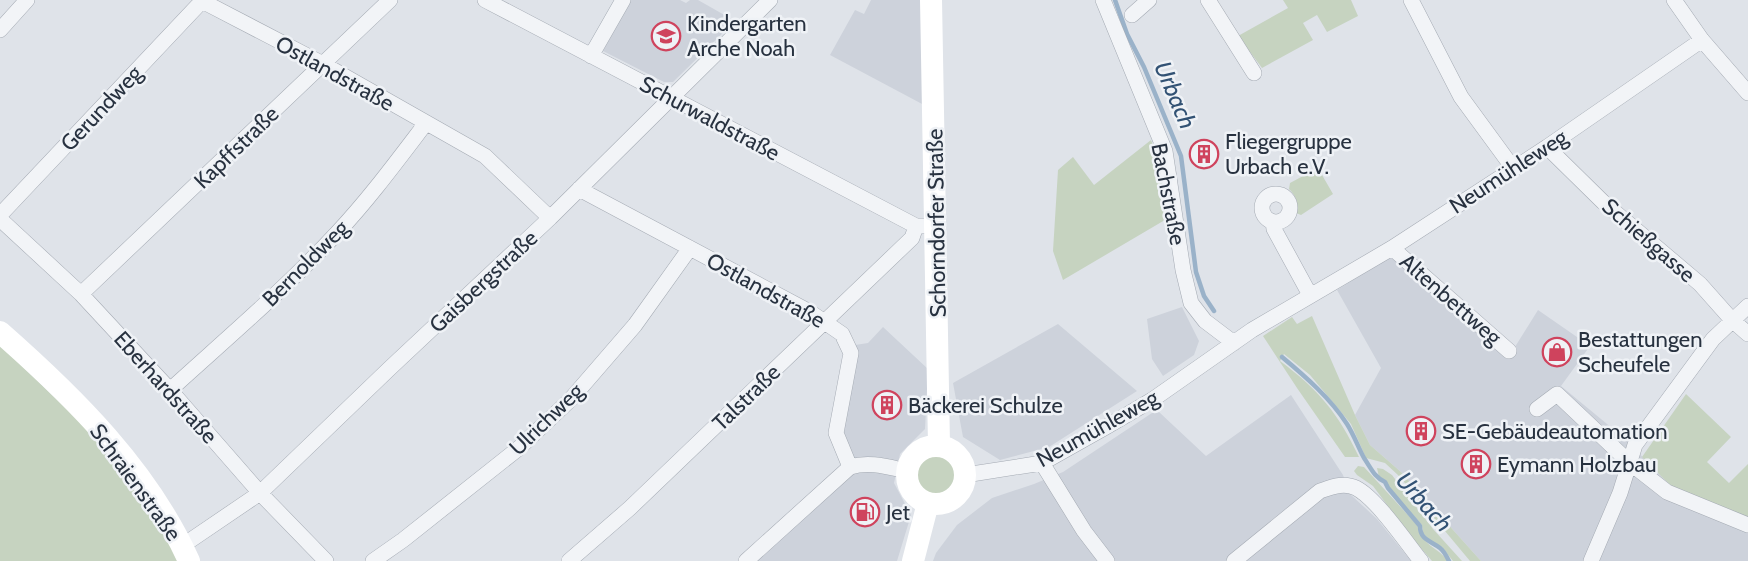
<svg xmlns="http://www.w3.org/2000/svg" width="1748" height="561" viewBox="0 0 1748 561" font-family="Cabin,sans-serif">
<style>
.built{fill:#cdd2db}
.green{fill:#c6d3c0}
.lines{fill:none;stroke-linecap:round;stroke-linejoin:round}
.stream{stroke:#9ab2c9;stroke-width:4.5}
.street-casing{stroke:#a4aab3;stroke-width:16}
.street{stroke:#f2f4f7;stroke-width:15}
.secondary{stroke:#fff;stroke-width:22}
.labels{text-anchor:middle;stroke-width:5;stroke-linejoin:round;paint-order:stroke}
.poi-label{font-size:22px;fill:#283240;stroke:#eff2f6;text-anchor:start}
.street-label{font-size:22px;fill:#283240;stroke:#eff2f6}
.water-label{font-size:24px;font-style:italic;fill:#325274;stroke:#eff2f6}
</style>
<rect width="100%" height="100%" fill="#dfe3e9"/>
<!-- built -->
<path class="built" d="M631 0H680L686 3 690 0H698L735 21 673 82H664L603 51Z
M871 0H923L924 105 830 55 855 10 864 14Z
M1390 257 1508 358 1538 310 1590 346 1561 386 1624 438 1672 487 1748 517V561H1481L1401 472 1370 445 1355 415 1381 368 1337 290Z
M1182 307 1199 341 1194 355 1163 376 1152 359 1147 319Z
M1058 324 1137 391 1049 447 1000 460 963 437 953 383Z
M883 327 928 369 925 429 900 454 894 483 911 515 897 561H754L842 477 841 428 857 364 855 345 868 343Z
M1291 395 1343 475 1350 494 1377 519 1411 561H933L936 553 957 525 992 498 1034 484 1063 472 1152 413 1159 412 1206 456Z"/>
<!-- green -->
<path class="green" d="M1283 0H1351L1358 16 1327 32 1317 15 1303 23 1313 40 1262 68 1238 36 1288 8Z
M1151 140 1163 169 1170 217 1063 280 1053 251 1058 170 1073 157 1094 185Z
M1318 168 1333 194 1301 215 1296 213C1298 203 1297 197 1289 189L1290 183Z
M1312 316 1355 415 1370 445 1401 472 1481 561H1470L1399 476 1385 463 1366 458 1351 424 1310 375 1284 354 1280 361C1319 390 1338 413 1359 457H1345L1297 388 1263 336 1292 317 1297 324Z
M0 345 99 440 168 539 179 561H0Z
M1686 394 1731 437 1707 462 1729 483 1748 464V517L1672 487 1642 457Z
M912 475a22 22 0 1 1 44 0a22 22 0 1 1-44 0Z
M1358 466 1364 467 1418 526C1420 544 1439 548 1448 561H1432L1408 533 1373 486 1357 475 1354 471Z
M1377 468 1383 469 1392 475 1433 529 1462 561H1453L1442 547 1430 542 1423 533 1422 525 1393 493 1385 480 1379 477Z"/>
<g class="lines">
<!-- stream -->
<path class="stream" d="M1115 0 1127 34 1144 67 1181 156 1196 272 1204 296 1214 311
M1282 357C1306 377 1330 398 1347 424 1354 435 1358 447 1364 458 1371 468 1374 477 1385 482L1388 488 1420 526C1420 540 1431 541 1440 548 1444 551 1447 557 1449 561"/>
<!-- street casing -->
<g class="street-casing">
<path id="street" d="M200 0 323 64 485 156 550 218
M485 0 916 226H937
M1103 0 1165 151 1183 270 1191 303 1205 321 1234 343
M1208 0 1254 73
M1411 0 1461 97 1513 168
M1674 0 1702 40 1748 93
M1132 15 1149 0
M0 30 27 0
M591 56 623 0
M1547 147 1603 202 1700 284 1732 320 1748 334
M579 189 810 312 842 334 851 353 836 433 850 467
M1262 208a14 14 0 1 1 28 0a14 14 0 1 1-28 0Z
M0 215 202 1
M0 219 81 294 170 390 260 493 326 561
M1273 222 1274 229 1310 295
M1392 248 1509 351
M81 294 390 0
M170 390C226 339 285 289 337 233 369 199 397 161 426 123
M1537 409 1557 394 1630 463 1667 492 1748 525
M1042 463 1084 531 1107 561
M965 475 1042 463 1106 427 1152 400 1252 330 1392 248 1547 147 1702 40
M182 546 260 493 389 369 550 218 770 0
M373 561 403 540 519 448 571 399 635 325 690 248
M569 561 630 508 912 238 916 226
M746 561 850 467C869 461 888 467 907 471
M1234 561 1320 491C1332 487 1344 482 1356 488 1376 498 1406 542 1421 561
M1591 561 1620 493 1635 445 1713 339 1748 306"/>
</g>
<!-- street -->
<use href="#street" class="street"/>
<!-- secondary -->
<path class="secondary" d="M931 0 939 445
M0 332C74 397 148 470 189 561
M907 475a29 29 0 1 1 58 0a29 29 0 1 1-58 0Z
M913 561 928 503"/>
</g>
<!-- icons -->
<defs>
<g id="school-ring" transform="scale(1.5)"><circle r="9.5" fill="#eff2f6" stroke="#cf435d" stroke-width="1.5"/><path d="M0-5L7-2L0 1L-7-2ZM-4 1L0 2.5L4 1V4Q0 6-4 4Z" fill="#cf435d"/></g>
<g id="building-ring" transform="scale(1.5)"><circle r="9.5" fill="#eff2f6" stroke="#cf435d" stroke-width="1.5"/><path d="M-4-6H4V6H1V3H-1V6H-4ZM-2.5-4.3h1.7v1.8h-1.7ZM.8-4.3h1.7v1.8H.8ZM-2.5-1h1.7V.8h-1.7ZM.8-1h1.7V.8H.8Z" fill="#cf435d"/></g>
<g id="shop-ring" transform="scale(1.5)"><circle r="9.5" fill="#eff2f6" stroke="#cf435d" stroke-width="1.5"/><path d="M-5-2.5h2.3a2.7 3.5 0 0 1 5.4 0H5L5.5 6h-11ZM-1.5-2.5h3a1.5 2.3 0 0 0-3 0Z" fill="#cf435d"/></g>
<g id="fuel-ring" transform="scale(1.5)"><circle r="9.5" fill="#eff2f6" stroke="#cf435d" stroke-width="1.5"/><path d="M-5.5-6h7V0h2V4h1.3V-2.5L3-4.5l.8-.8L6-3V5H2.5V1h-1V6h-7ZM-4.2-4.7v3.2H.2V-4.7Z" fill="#cf435d"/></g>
</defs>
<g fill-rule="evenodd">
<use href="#school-ring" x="666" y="36"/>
<use href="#building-ring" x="1204" y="154"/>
<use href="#shop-ring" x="1557" y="352"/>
<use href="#building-ring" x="887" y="405"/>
<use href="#building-ring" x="1421" y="431"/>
<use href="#building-ring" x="1476" y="464"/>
<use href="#fuel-ring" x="865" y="512"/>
</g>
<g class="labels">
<!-- poi labels -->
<g class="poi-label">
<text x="687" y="31">Kindergarten<tspan x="687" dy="25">Arche Noah</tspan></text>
<text x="1225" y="149">Fliegergruppe<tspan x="1225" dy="25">Urbach e.V.</tspan></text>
<text x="1578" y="347">Bestattungen<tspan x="1578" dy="25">Scheufele</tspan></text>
<text x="908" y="413">Bäckerei Schulze</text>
<text x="1442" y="439">SE-Gebäudeautomation</text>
<text x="1497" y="472">Eymann Holzbau</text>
<text x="886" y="520">Jet</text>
</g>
<!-- street labels -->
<g class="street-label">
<text transform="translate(335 73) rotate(29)" y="8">Ostlandstraße</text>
<text transform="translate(101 108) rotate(-47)" y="8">Gerundweg</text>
<text transform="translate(710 118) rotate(28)" y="8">Schurwaldstraße</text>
<text transform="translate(236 147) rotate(-44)" y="8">Kapffstraße</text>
<text transform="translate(1508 171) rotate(-33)" y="8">Neumühleweg</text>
<text transform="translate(1169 194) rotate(79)" y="8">Bachstraße</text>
<text transform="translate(936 223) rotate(-91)" y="8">Schorndorfer Straße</text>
<text transform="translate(1649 240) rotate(41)" y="8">Schießgasse</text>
<text transform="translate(305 263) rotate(-45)" y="8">Bernoldweg</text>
<text transform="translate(483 281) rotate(-43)" y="8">Gaisbergstraße</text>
<text transform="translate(766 290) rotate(29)" y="8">Ostlandstraße</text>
<text transform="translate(1451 299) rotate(41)" y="8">Altenbettweg</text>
<text transform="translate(166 387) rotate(48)" y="8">Eberhardstraße</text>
<text transform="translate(746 397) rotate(-44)" y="8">Talstraße</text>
<text transform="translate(546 419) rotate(-44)" y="8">Ulrichweg</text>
<text transform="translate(1097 428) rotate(-29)" y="8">Neumühleweg</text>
<text transform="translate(136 482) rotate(54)" y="8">Schraienstraße</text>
</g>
<!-- water labels -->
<g class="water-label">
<text transform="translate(1175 95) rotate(67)" y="8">Urbach</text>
<text transform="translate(1424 502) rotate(48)" y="8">Urbach</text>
</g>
</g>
</svg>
